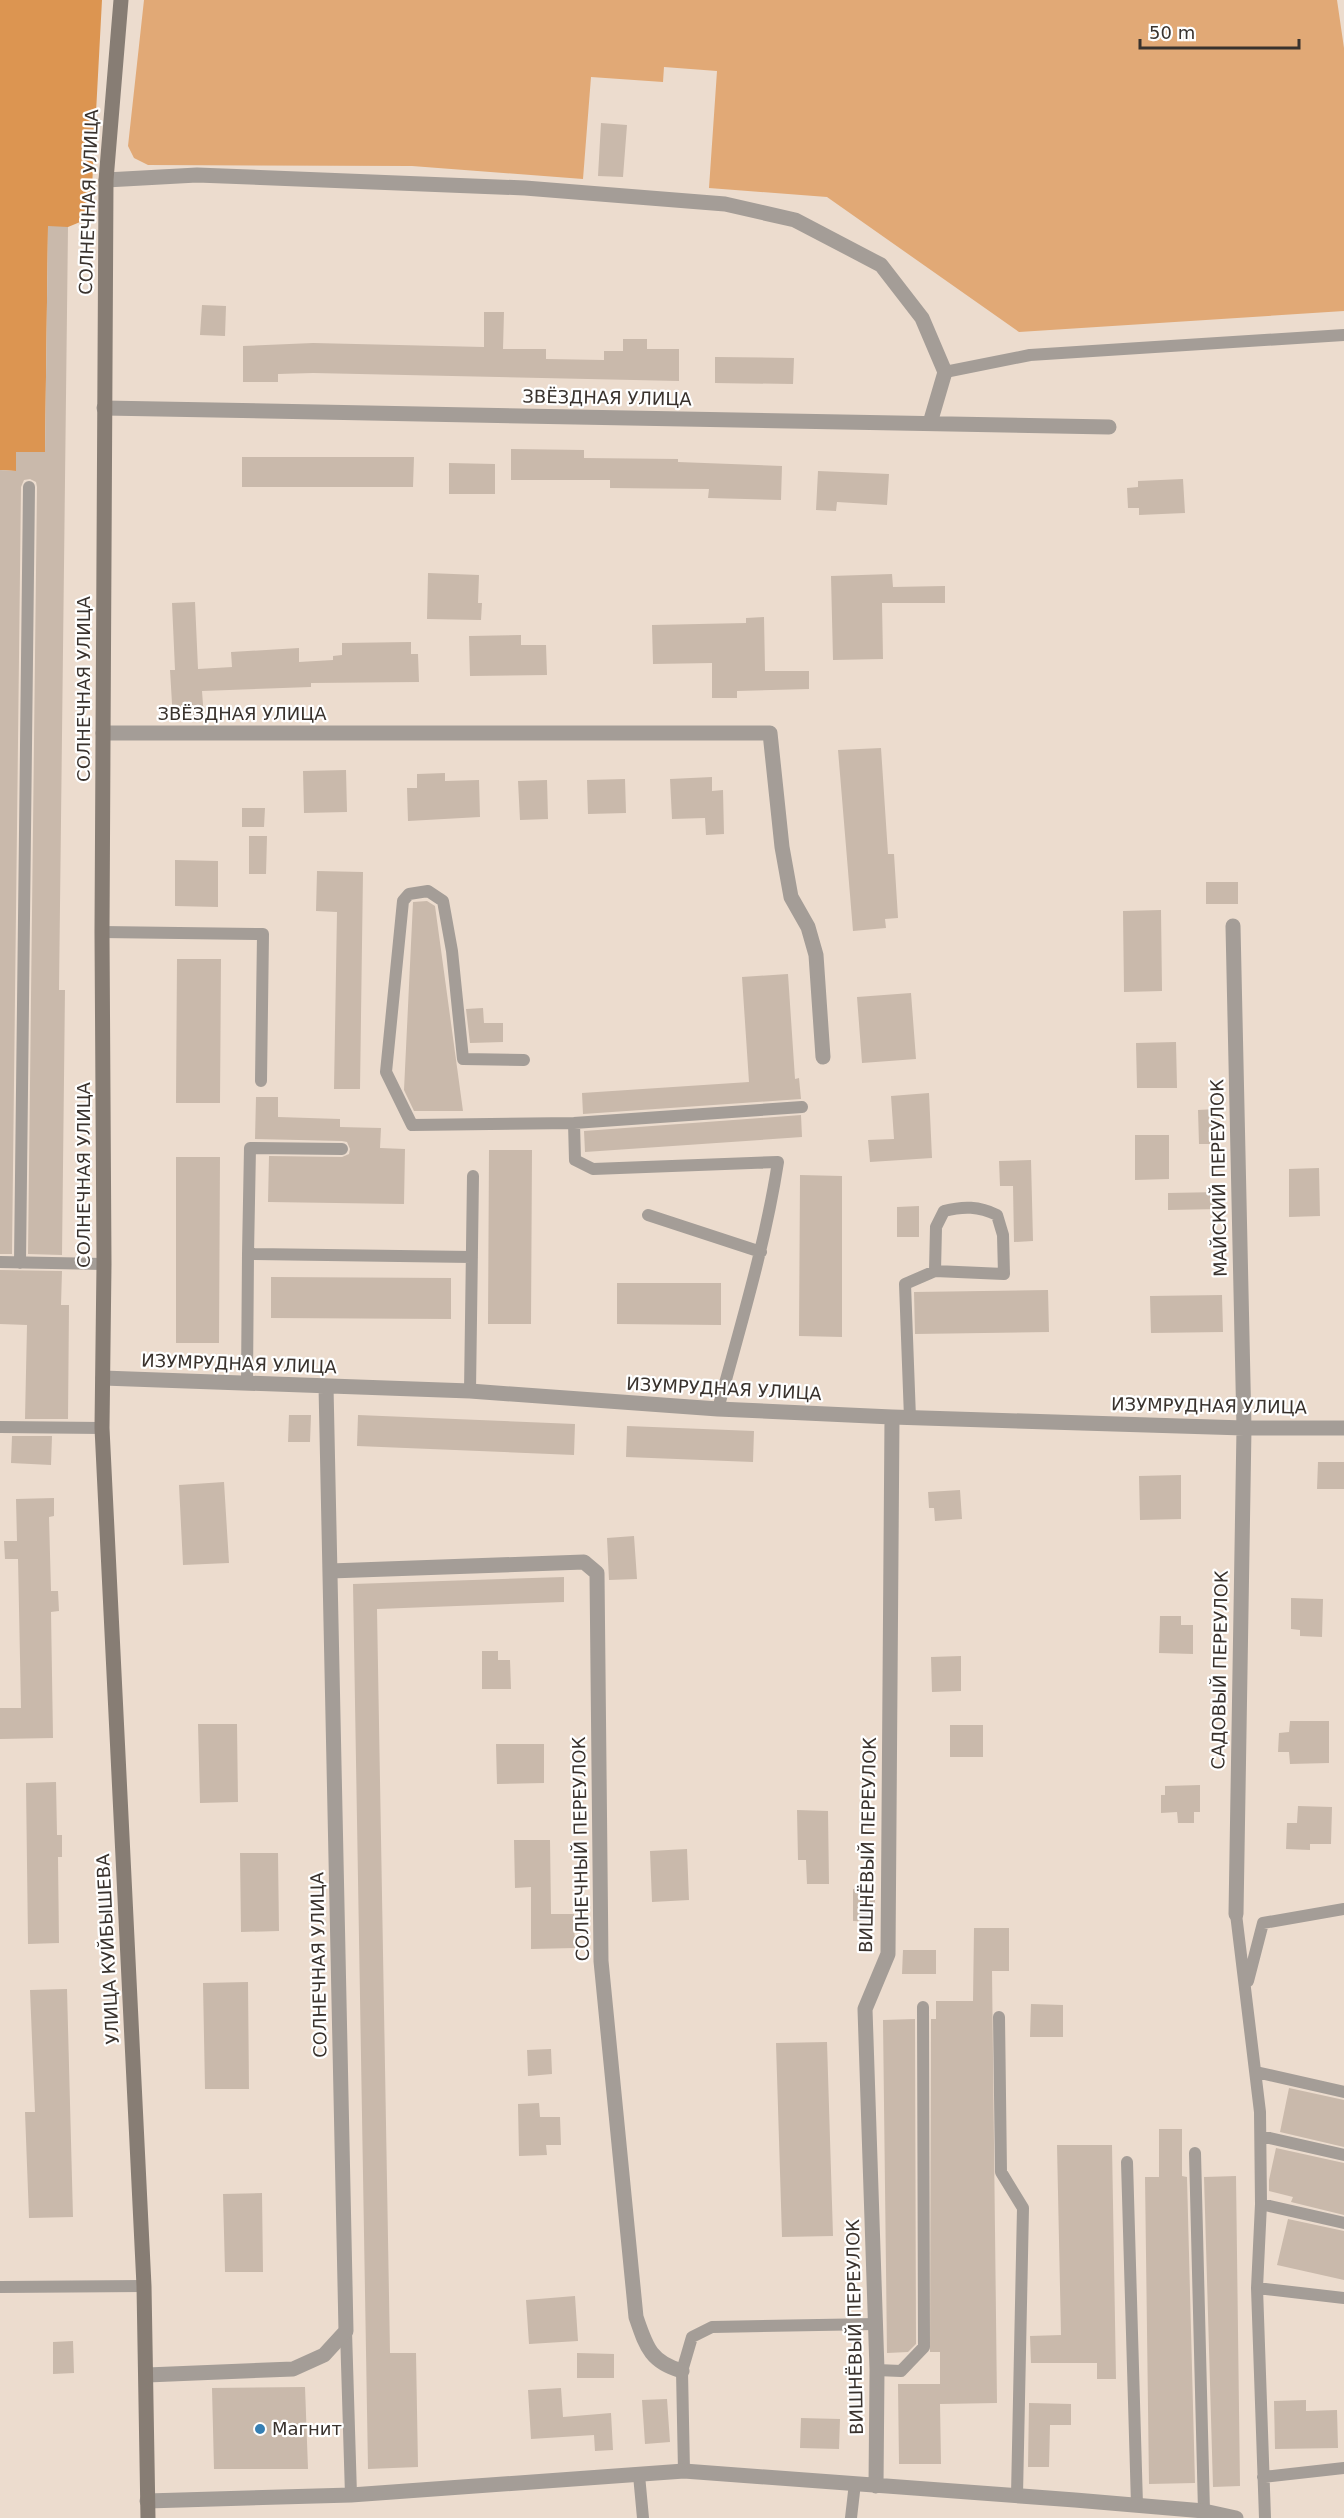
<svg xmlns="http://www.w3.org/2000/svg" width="1344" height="2518" viewBox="0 0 1344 2518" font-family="'DejaVu Sans',sans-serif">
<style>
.green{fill:#e1a976}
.forest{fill:#dc9551}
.building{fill:#c9b9ab}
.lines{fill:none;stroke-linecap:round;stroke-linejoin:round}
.lane{stroke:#a49d97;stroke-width:12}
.street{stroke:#a49d97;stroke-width:15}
.secondary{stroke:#877d74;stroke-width:15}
.poi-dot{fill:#367fb3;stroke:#fff;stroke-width:2}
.labels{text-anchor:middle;stroke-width:4.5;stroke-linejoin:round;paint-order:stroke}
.street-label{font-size:18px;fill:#39322d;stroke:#fff}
.poi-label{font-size:18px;fill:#39322d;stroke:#fff;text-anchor:start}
</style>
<rect width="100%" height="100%" fill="#ecdcce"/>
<!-- green -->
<path class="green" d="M144 0H1337L1344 48V311L1019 332 827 197 709 188 717 71 664 67 663 82 591 77 583 179 412 166 148 165 134 158 128 146Z"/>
<!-- forest -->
<path class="forest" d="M0 0H102L91 206 85 220 68 227H48L45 452H16V471L0 470Z"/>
<!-- building -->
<path class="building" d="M601 123 627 125 623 177 598 176Z
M48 226 68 227 59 990H65L62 1255 28 1254 37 487 36 482 30 479 24 480 21 487 12 1254H0V470L16 471V452H45Z
M202 305 226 306 225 336 200 335Z
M484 312H504L503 349H546V359L604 360V351H623V339H647V349H679V381L313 373 278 374V382H243V346L313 343 484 347Z
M715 357 794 358 793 384 715 383Z
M511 449 584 450V458L678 459V462L782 466 781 500 708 498 709 489 610 488V480H511Z
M242 457H414L413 487H242Z
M449 463 495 464V494H449Z
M818 471 889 474 887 505 837 502 836 511 816 510Z
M1183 479 1185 513 1139 515V508H1128L1127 488 1138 487V481Z
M428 573 479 575 478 603H482L481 620 427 619Z
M892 574 893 587 945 586V603H882L883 659 833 660 831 576Z
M195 602 198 669 232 667 231 652 299 648V662L333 660V656L342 655V643L411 642V654H418L419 682 311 683V687L202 691 204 718 173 720 170 670H175L172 603Z
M764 617 765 671H809V689L737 691V698H712V663L653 664 652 625 746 623V618Z
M521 635V645H546L547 675 470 676 469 636Z
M881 748 888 854H894L898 918 885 919 886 928 853 931 838 750Z
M346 770 347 812 304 813 303 771Z
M445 773V781L479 780 480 817 408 821 407 788H417V774Z
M712 777V791L723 790 724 834 706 835 705 818 672 819 670 779Z
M625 779 626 813 588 814 587 780Z
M547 780 548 819 520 820 518 781Z
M242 808H265L264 827H242Z
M249 836H267L266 874H249Z
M175 860 218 861V907L175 906Z
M317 871 363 872 360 1089H334L337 912 316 911Z
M1206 882H1238V904H1206Z
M427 901 435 906 463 1111H414L404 1090 413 902Z
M1161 910 1162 991 1124 992 1123 911Z
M177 959H221L220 1103H176Z
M788 974 795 1079 799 1078 801 1099 583 1114 582 1093 749 1082 742 977Z
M911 993 916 1059 862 1063 857 997Z
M483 1008 484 1023H503V1042L470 1043 466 1009Z
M1176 1042 1177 1088H1137L1136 1043Z
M929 1093 932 1158 870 1162 868 1140 894 1139 891 1096Z
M256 1097H278V1117L340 1119V1127L381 1128 380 1148 405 1149 404 1204 268 1202 269 1156 342 1157 349 1154 350 1149 347 1142 342 1141 255 1139Z
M1216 1109V1144H1199L1198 1110Z
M801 1115 802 1137 585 1152 584 1131Z
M1135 1135H1169V1179L1135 1180Z
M489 1150H532L531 1324H488Z
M176 1157H220L219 1343H176Z
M1031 1160 1033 1241 1014 1242 1013 1186H1000L999 1161Z
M1319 1168 1320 1216 1289 1217V1169Z
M800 1175 842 1176V1337L799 1336Z
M1220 1192V1209L1168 1210V1193Z
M919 1206V1237H897V1207Z
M0 1270 62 1271 61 1305H69L68 1419H25L27 1325 0 1324Z
M271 1277 451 1278V1319L271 1318Z
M617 1283H721V1325L617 1324Z
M1048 1290 1049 1332 915 1334 914 1292Z
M1222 1295 1223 1332 1151 1333 1150 1296Z
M289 1415H311L310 1442H288Z
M358 1415 575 1424 574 1455 357 1446Z
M627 1426 754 1431 753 1462 626 1457Z
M12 1436H52L51 1465 11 1463Z
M1318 1462H1344V1489H1317Z
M1181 1475V1519L1140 1520 1139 1476Z
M224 1482 229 1563 183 1565 179 1485Z
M960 1490 962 1519 935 1521 934 1508H929L928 1492Z
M54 1498V1516L49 1517 51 1591H58L59 1611 51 1612 53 1738 0 1739V1708H21L18 1559H5L4 1541H17L16 1499Z
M634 1536 637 1579 609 1580 607 1538Z
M564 1577V1602L377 1609 390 2353H416L418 2467 368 2469 353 1584Z
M1291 1598 1323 1599 1322 1637 1300 1636V1630L1291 1629Z
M1160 1616H1181V1625H1193V1654L1159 1653Z
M482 1651H498V1660H510L511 1689H482Z
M961 1656V1691L932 1692 931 1657Z
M1290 1721H1329V1763L1290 1764 1289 1752H1278L1279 1733 1289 1732Z
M198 1724H237L238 1802 200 1803Z
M950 1725H983V1757H950Z
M496 1744H544V1783L497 1784Z
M56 1782 57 1835H62V1857H58L59 1943 28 1944 26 1783Z
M1200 1785V1812H1194V1823H1178L1177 1812 1161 1813V1795H1165V1786Z
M1298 1806 1332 1807 1331 1844H1310V1850L1286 1849 1287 1823H1297Z
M797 1810 828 1811 829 1884H807L806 1860H798Z
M514 1840H550L551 1914H574L575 1948 531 1949V1887L515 1888Z
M687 1849 689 1900 652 1902 650 1851Z
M240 1853H278L279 1931 241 1932Z
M853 1889H875V1922L853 1921Z
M974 1928H1009V1971H992L997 2403 940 2404 941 2464H899L898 2384H940V2352H930L931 2019H936V2001H973Z
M903 1950H936V1974H902Z
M248 1982 249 2089H205L203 1983Z
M67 1989 73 2217 29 2218 25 2112H35L30 1990Z
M1031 2004 1063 2005V2037H1030Z
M915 2019 916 2344 908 2352 887 2353 883 2020Z
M827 2042 833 2236 782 2237 776 2043Z
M551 2049 552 2074 528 2076 527 2050Z
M1289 2088 1344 2100V2147L1280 2132Z
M539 2103 540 2117H560L561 2145H546L547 2155 519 2156 518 2104Z
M1159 2129H1182V2176L1187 2177 1195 2483 1149 2484 1145 2177H1159Z
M1057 2145H1112L1116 2379H1097V2363H1031L1030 2336 1061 2335Z
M1276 2148 1344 2163V2215L1291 2202 1293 2197 1269 2191V2180Z
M1236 2176 1240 2486 1213 2487 1204 2177Z
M262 2193 263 2272H225L223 2194Z
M1288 2219 1344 2231V2280L1277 2265Z
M575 2296 578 2341 529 2344 526 2300Z
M73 2341 74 2373 53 2374V2342Z
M577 2353 614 2354V2378H577Z
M305 2387 308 2469H214L212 2388Z
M561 2388 563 2417 611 2413 613 2450 595 2451 594 2435 531 2439 528 2390Z
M667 2399 670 2442 645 2444 642 2400Z
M1306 2400V2411L1337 2410 1338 2448 1275 2449 1274 2401Z
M1029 2403 1071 2404V2425H1050L1049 2467H1028Z
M801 2418 840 2419 839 2449 800 2448Z"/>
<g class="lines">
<!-- lane -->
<path class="lane" d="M945 372 1030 355 1344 335
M102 932 263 934 261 1081
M524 1060 463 1059 452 951 443 901 428 891 409 894 403 901 386 1072 412 1125 574 1123 802 1107
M574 1123 575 1160 593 1169 778 1162C765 1246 740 1327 718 1409
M648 1215 761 1252
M248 1254 250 1148 342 1149
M0 1262 104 1264
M20 1263 29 487
M247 1383 248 1254 472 1257
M470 1391 473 1176
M910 1418 905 1284 935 1271 1004 1274 1003 1235 997 1215C979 1206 963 1206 944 1211L936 1227 935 1271
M0 1427 102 1428
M1236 1914 1260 2112 1261 2204 1257 2288 1265 2518
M1248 1981 1263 1923 1344 1909
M999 2017 1001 2172 1023 2208 1017 2495
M1256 2072 1344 2092
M1261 2136 1344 2155
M1195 2153 1204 2511
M1127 2162 1137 2505
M1261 2204 1344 2223
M0 2287 144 2286
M1257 2288 1344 2298
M346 2331 351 2495
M877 2370 901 2371 924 2347 923 2007
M684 2471 682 2371 692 2337 712 2327 875 2324
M639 2475 643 2518
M1263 2477 1344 2468
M851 2518 855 2483"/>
<!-- street -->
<path class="street" d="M106 180 197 175 525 188 725 204 795 220 881 265 922 318 945 372 930 423
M104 408 1109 427
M103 733H770L782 847 791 897 808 927 816 955 823 1057
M1233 926 1244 1428 1236 1914
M103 1378 470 1391 718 1409 892 1417 1244 1428H1344
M330 1571 584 1562 597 1573 601 1961 636 2317C646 2346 650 2362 682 2371
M147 2375 293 2369 324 2355 346 2331 326 1386
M876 2486 877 2370 865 2009 888 1954 892 1417
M147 2501 351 2495 684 2471 1075 2500 1204 2511 1236 2518"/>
<!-- secondary -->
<path class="secondary" d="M121 0 106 180 102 932 104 1264 102 1428 144 2286 148 2518"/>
</g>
<!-- markers -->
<circle class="poi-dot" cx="260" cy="2429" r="6"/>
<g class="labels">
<!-- street labels -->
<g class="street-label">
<text transform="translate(89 202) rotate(-88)" y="6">СОЛНЕЧНАЯ УЛИЦА</text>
<text transform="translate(607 398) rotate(1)" y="6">ЗВЁЗДНАЯ УЛИЦА</text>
<text transform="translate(84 689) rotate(-90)" y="6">СОЛНЕЧНАЯ УЛИЦА</text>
<text x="242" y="720">ЗВЁЗДНАЯ УЛИЦА</text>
<text transform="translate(84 1175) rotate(-90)" y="6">СОЛНЕЧНАЯ УЛИЦА</text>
<text transform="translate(1219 1178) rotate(-91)" y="6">МАЙСКИЙ ПЕРЕУЛОК</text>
<text transform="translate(239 1364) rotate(2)" y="6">ИЗУМРУДНАЯ УЛИЦА</text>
<text transform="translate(724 1389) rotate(3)" y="6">ИЗУМРУДНАЯ УЛИЦА</text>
<text transform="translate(1209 1406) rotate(1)" y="6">ИЗУМРУДНАЯ УЛИЦА</text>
<text transform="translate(1220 1670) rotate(-89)" y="6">САДОВЫЙ ПЕРЕУЛОК</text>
<text transform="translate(868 1845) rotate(-89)" y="6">ВИШНЁВЫЙ ПЕРЕУЛОК</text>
<text transform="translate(581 1849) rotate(-91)" y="6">СОЛНЕЧНЫЙ ПЕРЕУЛОК</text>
<text transform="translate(108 1949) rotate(-93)" y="6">УЛИЦА КУЙБЫШЕВА</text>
<text transform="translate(319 1965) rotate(-91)" y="6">СОЛНЕЧНАЯ УЛИЦА</text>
<text transform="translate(855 2327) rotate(-91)" y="6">ВИШНЁВЫЙ ПЕРЕУЛОК</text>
</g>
<!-- poi labels -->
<g class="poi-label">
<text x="272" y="2435">Магнит</text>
</g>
</g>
<!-- scale -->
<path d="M1140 39v9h159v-9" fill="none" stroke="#39322d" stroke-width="3"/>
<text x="1149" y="39" font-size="18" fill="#39322d" stroke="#ffffff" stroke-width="4.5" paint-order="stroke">50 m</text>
</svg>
